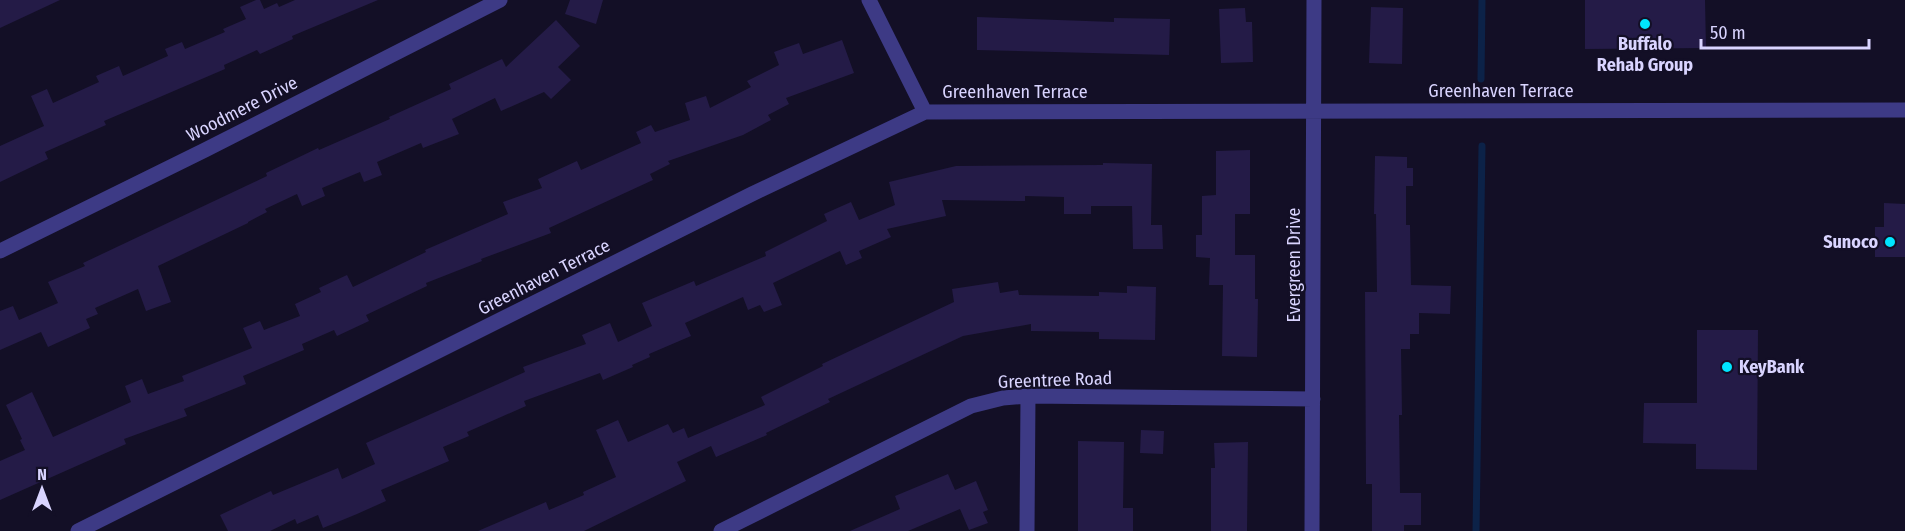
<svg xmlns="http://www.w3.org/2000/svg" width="1905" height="531" viewBox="0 0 1905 531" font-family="'Fira Sans Condensed',sans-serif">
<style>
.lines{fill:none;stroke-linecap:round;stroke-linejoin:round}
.stream{stroke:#0c2248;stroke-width:7}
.building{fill:#241b47}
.minor{stroke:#3d3a85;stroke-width:15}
.poi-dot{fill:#00e5ff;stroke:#130f26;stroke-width:2}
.labels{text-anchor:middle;stroke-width:4.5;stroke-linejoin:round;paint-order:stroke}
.poi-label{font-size:18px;font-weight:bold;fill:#d9d4ff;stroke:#130f26}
.street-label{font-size:18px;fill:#d9d4ff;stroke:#130f26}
</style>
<rect width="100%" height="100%" fill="#130f26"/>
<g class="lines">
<!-- stream -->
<path class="stream" d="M1481 79 1482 0
M1476 531 1482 146"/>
</g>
<!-- building -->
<path class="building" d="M0 0H60L0 28Z
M256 0H260L264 9 277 3 279 7 295 0H378L292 36 293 39 260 54 257 50 224 65 225 69 104 121 106 125 45 152 48 159 0 182V146L44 126 31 96 47 89 53 103 99 82 96 76 119 66 123 76 168 56 165 49 182 42 185 49 225 32 223 29 246 19 240 7Z
M570 0H603L596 24 565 14Z
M1585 0H1705L1706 48 1585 49Z
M1371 7 1403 8 1402 64 1369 63Z
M1245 8 1246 22H1252L1253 62 1221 63 1219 9Z
M977 17 1114 22V18L1170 19 1169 55 977 50Z
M556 20 580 46 558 67 571 80 551 99 544 92 501 111 495 98 452 119 459 134 423 148 421 143 377 162 382 175 364 182 360 172 322 188 325 196 302 206 297 194 265 209 267 212 248 222V223L158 266 171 302 146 311 138 289 95 308 98 314 86 319 90 328 48 347 41 332 0 350V311L13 306 19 320 58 303 48 282 85 266 83 263 267 176 266 173 318 148 319 150 390 119 389 117 451 89 449 84 502 59 506 67Z
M842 40 854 73 786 98 789 104 768 115 771 120 743 135 668 161 670 164 650 174 653 180 549 228 551 233 481 259 482 261 426 283 427 286 366 315 369 321 337 336 334 330 302 344 304 350 243 376 246 384 184 409 187 416 124 439 126 444 0 500V461L25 450 20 440 22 439 6 405 32 392 53 437 131 402 125 386 142 379 148 394 184 381 182 376 252 348 243 328 260 321 264 330 300 316 295 304 321 292 319 288 347 275 353 287 426 252 425 250 508 214 503 202 542 188 538 179 577 161 581 170 641 143 636 132 651 125 655 132 690 120 685 103 706 96 710 108 751 87 747 81 779 65 774 52 799 43 803 54Z
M1250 150V214H1235V255H1255V299H1258L1257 357 1222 356 1223 285H1209L1210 258 1196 257V235H1202V196L1216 195V151Z
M1375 156 1407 157V168H1413V186H1406V225H1410L1411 285 1451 286 1450 314 1419 313V334H1410V349H1401L1402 415H1399L1400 493H1421V525H1404V531H1372V484H1366L1365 292H1377L1376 214H1374Z
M1103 163 1152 164 1151 225H1162L1163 249H1133L1132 206H1091V214H1064V197L1025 196V201L942 200 946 216 887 229 891 237 859 251 862 258 846 265 840 251 773 283 782 305 764 312 760 305 748 310 743 297 685 323 691 336 649 354 650 357 632 365 633 367 603 380 600 373 524 401 526 406 467 432 469 436 443 447 449 461 381 490 386 501 357 514 323 528 318 515 297 524 295 519 270 531H228L220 515 271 491 273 495 338 468 342 479 375 464 366 443 525 372 523 367 586 344 582 335 610 323 618 342 652 326 642 303 694 281 696 286 766 256 765 252 827 221 824 214 851 202 859 220 895 205 889 182 956 166 1103 165Z
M1884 203 1905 204V257H1875V227H1884Z
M998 282 1000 293 1018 290 1019 295 1099 296V292L1127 293V286L1156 287 1155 340 1099 339V332L1031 331V324L963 336 828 399 830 402 766 433 767 435 716 457 711 446 677 462 686 481 584 531H478L546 502 549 510 584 495 583 492 616 477 596 430 618 420 628 442 668 424 673 433 684 428 688 438 765 405 761 397 823 366 822 364 954 302 952 289Z
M1697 330H1758L1757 470 1696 469V444L1643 443 1644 403H1697Z
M1141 430 1164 431 1163 454 1140 453Z
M1078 441 1124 442 1123 508H1133V531H1078Z
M1248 442 1247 531H1211V468H1215L1214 443Z
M948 474 955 490 976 481 988 510 983 512 988 523 969 530 960 509 908 531H850L900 509 895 496Z"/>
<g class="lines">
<!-- minor -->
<path class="minor" d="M869 0 925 112
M0 251 205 150 500 0
M78 531 752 194 925 112 1905 110
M721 531 971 406 1003 398 1028 396 1313 399
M1027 531 1028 396
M1312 531 1314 0"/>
</g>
<!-- markers -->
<g class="poi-dot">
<circle cx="1645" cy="24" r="6"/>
<circle cx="1890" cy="242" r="6"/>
<circle cx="1727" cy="367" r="6"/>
</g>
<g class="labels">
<!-- poi labels -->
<g class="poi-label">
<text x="1645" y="50">Buffalo<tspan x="1645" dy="21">Rehab Group</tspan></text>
<text x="1878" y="248" text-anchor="end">Sunoco</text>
<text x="1739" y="373" text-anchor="start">KeyBank</text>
</g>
<!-- street labels -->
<g class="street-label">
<text x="1501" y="97">Greenhaven Terrace</text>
<text x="1015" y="98">Greenhaven Terrace</text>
<text transform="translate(242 109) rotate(-27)" y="6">Woodmere Drive</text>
<text transform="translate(1294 265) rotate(-90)" y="6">Evergreen Drive</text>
<text transform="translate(544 277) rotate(-27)" y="6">Greenhaven Terrace</text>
<text transform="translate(1055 380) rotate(-2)" y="6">Greentree Road</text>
</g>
</g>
<!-- north arrow -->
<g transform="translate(42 489)" stroke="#130f26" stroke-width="4.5" paint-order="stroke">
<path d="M0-4.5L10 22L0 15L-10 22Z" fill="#d9d4ff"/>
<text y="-9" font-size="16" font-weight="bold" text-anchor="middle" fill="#d9d4ff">N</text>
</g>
<!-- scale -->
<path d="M1701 39v9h168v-9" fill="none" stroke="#d9d4ff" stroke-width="3"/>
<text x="1710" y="39" font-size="18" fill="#d9d4ff" stroke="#130f26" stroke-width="4.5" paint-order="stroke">50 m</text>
</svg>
